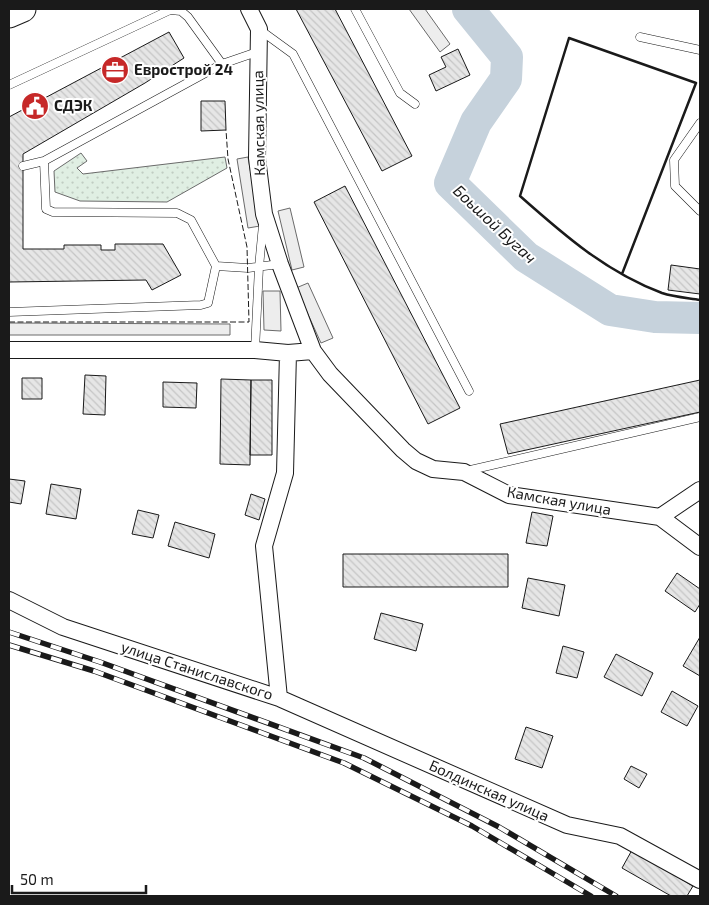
<svg xmlns="http://www.w3.org/2000/svg" width="709" height="905" viewBox="0 0 709 905" font-family="'Exo 2',sans-serif">
<style>
.park{fill:url(#park-dots);stroke:#6a6a6a}
.parking{fill:#ededed;stroke:#6a6a6a}
.lines{fill:none;stroke-linecap:round;stroke-linejoin:round}
.river{stroke:#c6d2dc;stroke-width:32}
.building{fill:url(#building-back-hatch);stroke:#1a1a1a}
.service-casing{stroke:#1a1a1a;stroke-width:9}
.minor-casing{stroke:#1a1a1a;stroke-width:18}
.primary-casing{stroke:#1a1a1a;stroke-width:27}
.service{stroke:#fff;stroke-width:8}
.minor{stroke:#fff;stroke-width:16}
.primary{stroke:#fff;stroke-width:25}
.rail-casing{stroke:#1a1a1a;stroke-width:5.5}
.rail{stroke:#fff;stroke-width:4;stroke-dasharray:11;stroke-linecap:butt}
.fence{stroke:#1a1a1a;stroke-width:1;stroke-dasharray:6 2.5;stroke-linecap:butt}
.wall{stroke:#1a1a1a;stroke-width:2.5}
.labels{text-anchor:middle;stroke-width:4;stroke-linejoin:round;paint-order:stroke}
.poi-label{font-size:15px;font-weight:bold;fill:#1a1a1a;stroke:#fff;text-anchor:start}
.street-label{font-size:15px;fill:#1a1a1a;stroke:#fff}
.water-label{font-size:16px;font-style:italic;fill:#1a1a1a;stroke:#fff}
</style>
<defs>
<pattern id="park-dots" width="8" height="8" patternUnits="userSpaceOnUse" patternTransform="scale(1.25)"><rect width="8" height="8" fill="#e0efe3"/><path d="M2 2h.1M6 6h.1" fill="none" stroke="#c0ccc2" stroke-width="1.8" stroke-linecap="round"/></pattern>
<pattern id="building-back-hatch" width="6" height="6" patternUnits="userSpaceOnUse" patternTransform="scale(1.25)"><rect width="6" height="6" fill="#e6e6e6"/><path d="M-1 5l2 2M0 0l6 6M5-1l2 2" fill="none" stroke="#c5c5c5"/></pattern>
</defs>
<rect width="100%" height="100%" fill="#fff"/>
<!-- park -->
<path class="park" d="M81 153 87 161 77 168 83 174 225 157 227 168 167 202 80 201 55 192 54 171Z"/>
<!-- parking -->
<path class="parking" d="M409 9H425L450 44 440 52Z
M248 157 260 226 248 228 237 159Z
M290 208 304 267 292 270 278 211Z
M308 283 333 338 321 343 296 288Z
M263 291H280L281 331 264 330Z
M9 323 230 324V335H9Z"/>
<g class="lines">
<!-- river -->
<path class="river" d="M468 9 507 57 506 79 476 122 450 183 526 257 610 310 655 317 700 318"/>
</g>
<!-- building -->
<path class="building" d="M296 9H335L412 156 382 171Z
M169 32 184 58 145 83 23 154V249H64V245H101V250H115V244H163L181 275 152 290 146 280 9 282V117Z
M458 49 470 75 436 91 429 75 446 67 441 57Z
M201 101H225L226 130 201 131Z
M345 186 460 408 428 424 314 202Z
M671 265 700 269V294L668 290Z
M85 375 106 376 105 415 83 414Z
M22 378H42V399H22Z
M221 379 251 380 250 465 220 464Z
M251 380H272V455H250Z
M700 380V412L508 454 500 424Z
M163 382 197 383 196 408 163 407Z
M9 479 25 481 21 504 9 502Z
M51 484 81 489 76 519 46 514Z
M251 494 265 499 259 520 245 515Z
M138 510 159 515 153 538 132 534Z
M532 512 553 516 547 546 526 543Z
M175 522 215 534 209 558 168 546Z
M343 554H508V587H343Z
M677 573 700 589V604L695 612 665 591Z
M528 578 565 585 559 616 522 608Z
M381 613 423 624 416 651 374 639Z
M700 637V676L683 666Z
M563 646 584 652 577 678 556 673Z
M616 654 653 673 642 696 604 677Z
M672 691 698 706 687 726 661 712Z
M526 727 553 736 542 768 515 759Z
M631 766 647 774 639 788 624 779Z
M632 850 693 886 687 896H671L622 868Z"/>
<g class="lines">
<!-- service casing -->
<g class="service-casing">
<path id="service" d="M355 9 400 93 415 104
M260 30 293 54 469 391
M640 37 700 50
M222 64 257 52
M9 85 170 10 181 11 188 17 222 64 44 161
M700 123 674 160 675 186 700 211
M23 166 44 161 46 209 53 212 177 213 191 220 216 266
M9 312 201 305 208 303 216 266 248 268 280 264
M255 350 259 267 263 225
M466 471 700 417"/>
</g>
<!-- minor casing -->
<g class="minor-casing">
<path id="minor" d="M249 9 259 29 257 158 264 214 280 264 313 351 330 374 403 450 416 461 433 469 464 472 509 495 660 517 700 490
M9 350H255L288 353 313 351
M660 517 700 547
M9 600 63 627 279 698 567 825 620 836 700 880
M279 698 264 546 285 473 288 353"/>
</g>
<!-- primary casing -->
<g class="primary-casing">
<path id="primary" d="M9 15 23 9"/>
</g>
<!-- service -->
<use href="#service" class="service"/>
<!-- minor -->
<use href="#minor" class="minor"/>
<!-- primary -->
<use href="#primary" class="primary"/>
<!-- rail casing -->
<g class="rail-casing">
<path id="rail" d="M9 632 100 662 364 758 499 827 616 896
M9 645 94 671 344 763 472 826 591 896"/>
</g>
<!-- rail -->
<use href="#rail" class="rail"/>
<!-- fence -->
<path class="fence" d="M9 322H249L247 247 228 159 226 130"/>
<!-- wall -->
<path class="wall" d="M622 274 696 83 569 38 520 196C564 235 606 272 662 293 674 297 688 298 700 300"/>
</g>
<!-- icons -->
<defs>
<g id="office-disc" transform="scale(1.4375)"><circle r="9.5" fill="#c62828" stroke="#fff"/><path d="M-6-3h4V-5.5h4V-3h4V5H-6ZM-1-4.5V-3h2v-1.5ZM-6 0V1H6V0Z" fill="#fff"/></g>
<g id="civic-disc" transform="scale(1.4375)"><circle r="9.5" fill="#c62828" stroke="#fff"/><path d="M-.6-6.5H3V-4.5H.6V-3L4-1V1h2V6H-6V1h2V-1L-.6-3ZM-1.2 2.5V6h2.4V2.5Z" fill="#fff"/></g>
</defs>
<g fill-rule="evenodd">
<use href="#office-disc" x="115" y="70"/>
<use href="#civic-disc" x="35" y="106"/>
</g>
<g class="labels">
<!-- poi labels -->
<g class="poi-label">
<text x="134" y="75">Еврострой 24</text>
<text x="54" y="111">СДЭК</text>
</g>
<!-- street labels -->
<g class="street-label">
<text transform="translate(259 123) rotate(-91)" y="5">Камская улица</text>
<text transform="translate(559 501) rotate(10)" y="5">Камская улица</text>
<text transform="translate(197 671) rotate(18)" y="5">улица Станиславского</text>
<text transform="translate(489 791) rotate(24)" y="5">Болдинская улица</text>
</g>
<!-- water labels -->
<g class="water-label">
<text transform="translate(495 224) rotate(43)" y="6">Боьшой Бугач</text>
</g>
</g>
<!-- border -->
<rect width="709" height="905" fill="none" stroke="#1a1a1a" stroke-width="20"/>
<!-- scale -->
<path d="M12 885v8h134v-8" fill="none" stroke="#1a1a1a" stroke-width="2.5"/>
<text x="20" y="885" font-size="15" fill="#1a1a1a" stroke="#ffffff" stroke-width="4" paint-order="stroke">50 m</text>
</svg>
